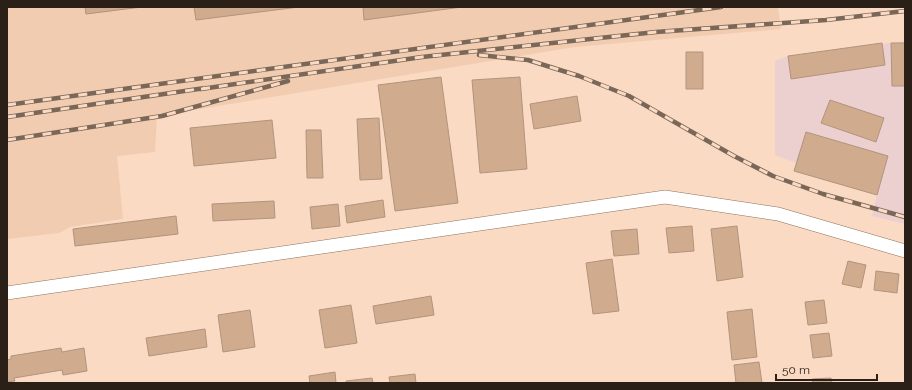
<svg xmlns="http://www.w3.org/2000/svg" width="912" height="390" viewBox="0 0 912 390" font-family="Raleway,sans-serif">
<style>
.built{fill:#f2ccb1}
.industrial{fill:#ebd0cf}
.building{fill:#d0ab8e;stroke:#b1947e}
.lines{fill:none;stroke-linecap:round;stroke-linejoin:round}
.street-casing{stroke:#8f735e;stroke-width:14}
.street{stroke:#fff;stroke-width:13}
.rail-casing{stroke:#7a6758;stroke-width:4.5}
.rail{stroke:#fadac3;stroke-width:3;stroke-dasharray:9;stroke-linecap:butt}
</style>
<rect width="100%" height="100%" fill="#fadac3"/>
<!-- built -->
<path class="built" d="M7 7H778L781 29 575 47 157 116 155 152 117 156 123 219 70 227 59 233 7 239Z"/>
<!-- industrial -->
<path class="industrial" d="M905 41V224L872 216 877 195 794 171 797 163 775 155V61L788 56Z"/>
<!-- building -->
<path class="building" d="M85 7H142L86 14Z
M194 7H299L196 20Z
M363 7H462L364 20Z
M882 43 885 65 791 79 788 56Z
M891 43H905V86H892Z
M686 52H703V89H686Z
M441 77 458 203 395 211 378 85Z
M520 77 527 169 480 173 472 80Z
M577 96 581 121 534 129 530 104Z
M830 100 884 118 876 142 821 123Z
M379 118 382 179 360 180 357 119Z
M272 120 276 158 194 166 190 128Z
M306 130H321L323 178H307Z
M806 132 888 156 877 195 794 171Z
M383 200 385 217 347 223 345 206Z
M274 201 275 218 213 221 212 204Z
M338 204 340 226 312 229 310 207Z
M176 216 178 234 75 246 73 229Z
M692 226 694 251 669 253 666 228Z
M737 226 743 277 717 281 711 229Z
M637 229 639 254 614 256 611 231Z
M612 259 619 311 593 314 586 263Z
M848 261 866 265 861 288 842 284Z
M876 271 899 274 897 293 874 290Z
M431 296 434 315 376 324 373 306Z
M824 300 827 323 808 325 805 302Z
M351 305 357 343 325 348 319 310Z
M752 309 757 357 732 360 727 312Z
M250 310 255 347 223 352 218 315Z
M205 329 207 347 149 356 146 338Z
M829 333 832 356 813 358 810 335Z
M61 348 62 352 84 348 87 371 63 375 62 370 14 378 15 381 7 382V360L11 359V356Z
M759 362 762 383H736L734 365Z
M335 372 336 383H310L309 376Z
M415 374 416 383H390L389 377Z
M372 378 373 383H346V381Z
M831 378 832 383H813L812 379Z"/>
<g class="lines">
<!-- street casing -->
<g class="street-casing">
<path id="street" d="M7 293 665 197 778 214 905 251"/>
</g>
<!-- street -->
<use href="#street" class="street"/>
<!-- rail casing -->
<g class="rail-casing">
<path id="rail" d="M479 55 528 60 579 76 629 96 734 156 773 176 823 194 905 217
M201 89 422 57 656 32 826 20 905 11
M7 105 721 7
M7 117 205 88
M7 140 162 116 288 81"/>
</g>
<!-- rail -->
<use href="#rail" class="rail"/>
</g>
<!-- border -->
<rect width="912" height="390" fill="none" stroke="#2b2017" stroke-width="16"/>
<!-- scale -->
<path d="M776 374v6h101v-6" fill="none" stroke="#2b2017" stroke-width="2"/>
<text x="782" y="374" font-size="12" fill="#2b2017" stroke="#fadac3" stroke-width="3" paint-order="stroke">50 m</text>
</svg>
